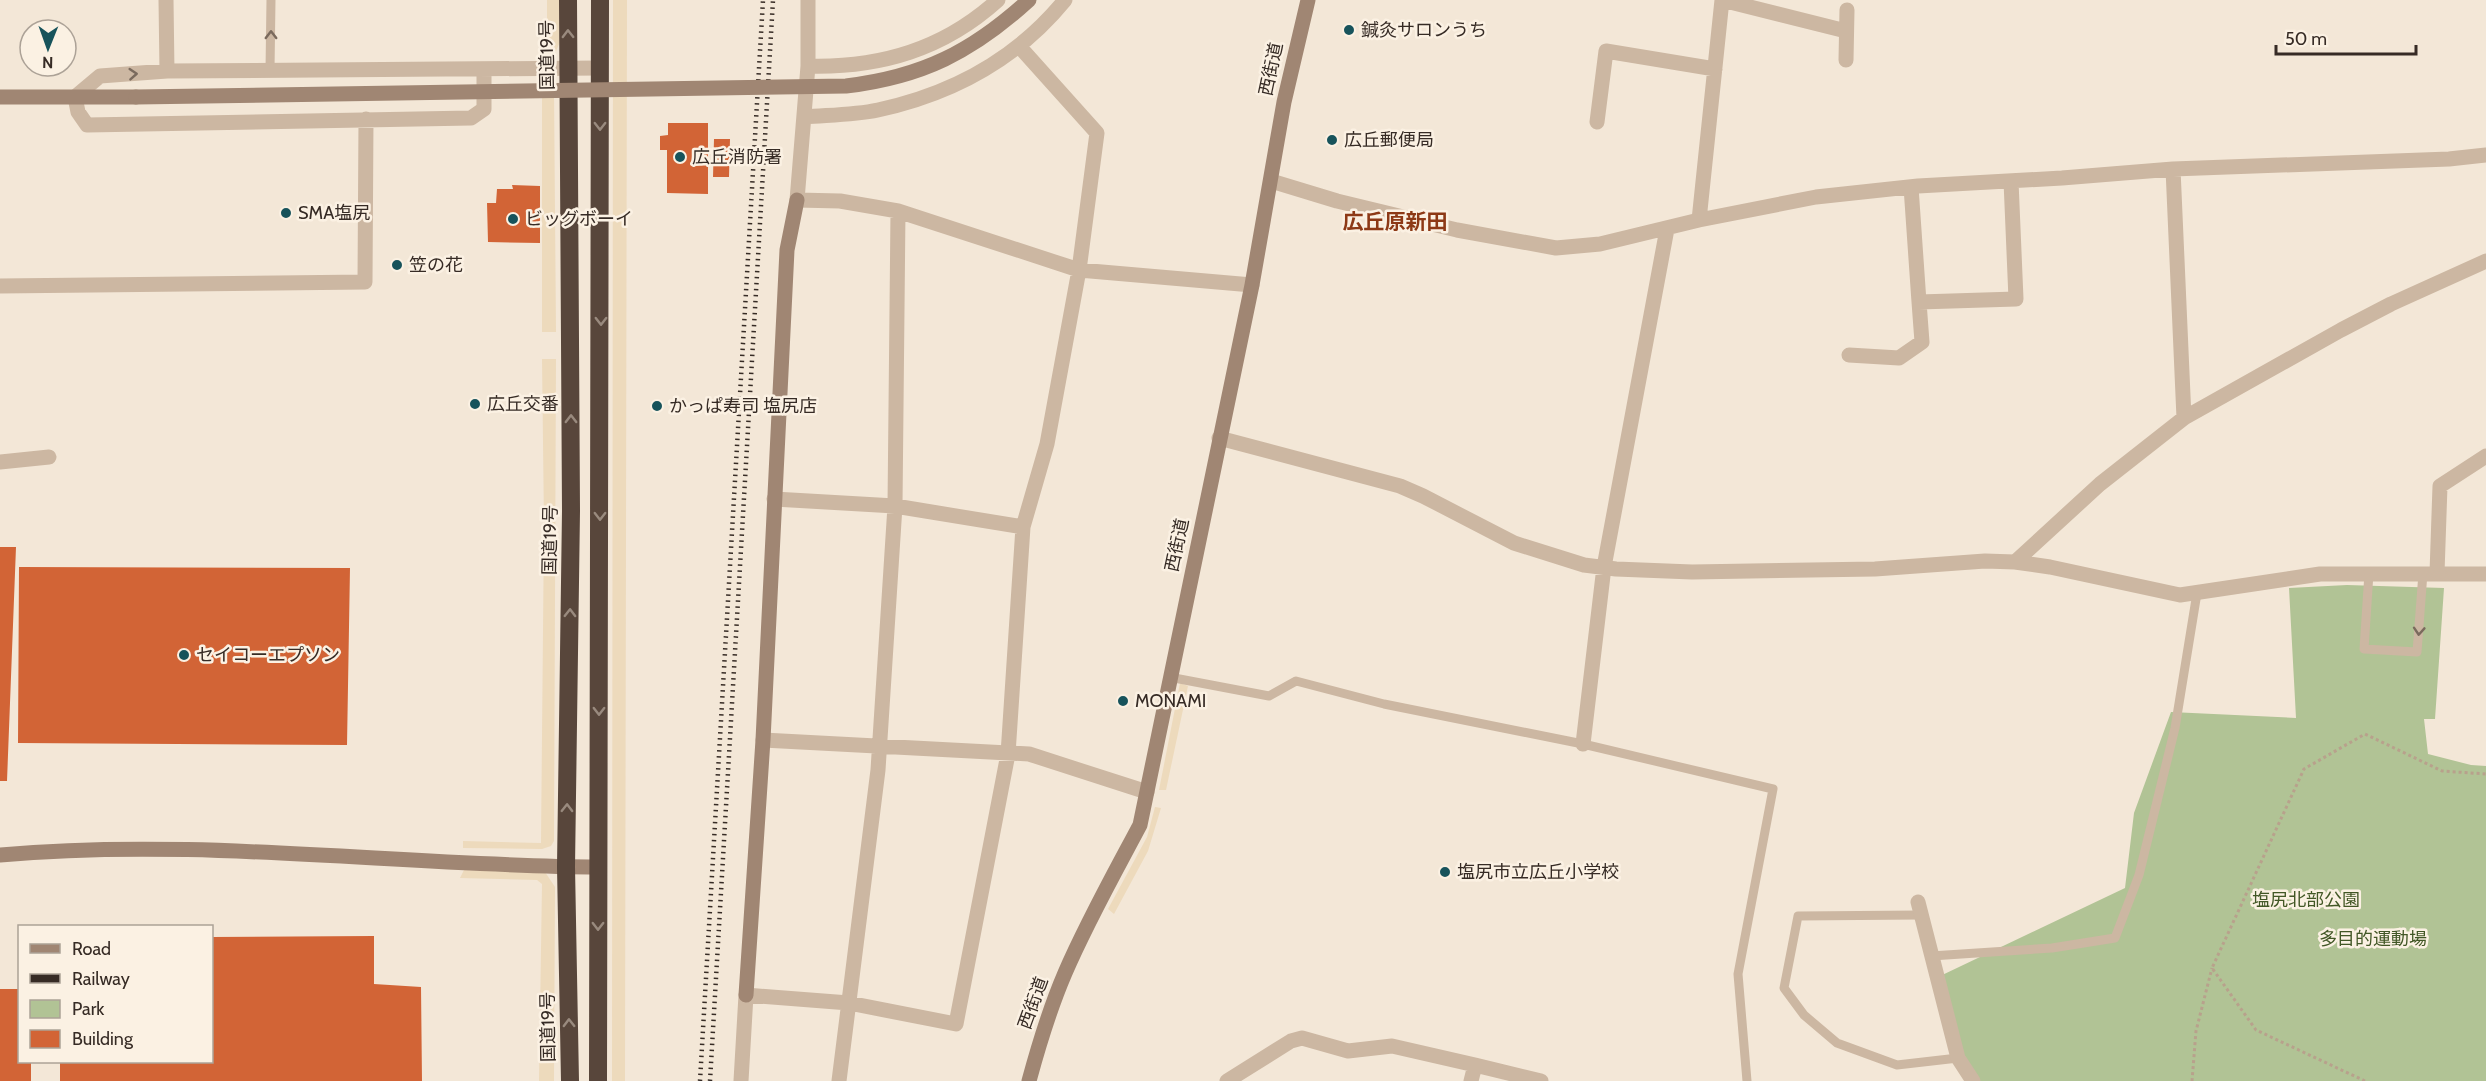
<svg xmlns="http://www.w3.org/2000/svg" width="2486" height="1081" viewBox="0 0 2486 1081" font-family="Cabin,'Noto Sans JP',sans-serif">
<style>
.green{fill:#b1c395}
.plaza{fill:#eddabc}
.building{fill:#d26436}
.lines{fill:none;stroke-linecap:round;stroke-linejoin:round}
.path{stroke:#b8a18c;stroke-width:3;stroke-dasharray:3 3;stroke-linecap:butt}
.lane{stroke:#ccb7a2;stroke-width:9}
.street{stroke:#ccb7a2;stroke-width:15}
.secondary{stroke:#a08673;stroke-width:15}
.highway{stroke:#58463b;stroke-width:18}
.rail{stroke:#362b25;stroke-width:4.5;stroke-dasharray:1.5 4.5;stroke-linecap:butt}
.secondary-bridge{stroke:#a08673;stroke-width:15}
.oneway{stroke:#998a7e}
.oneway2{stroke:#7a6a5d}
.poi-dot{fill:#17535b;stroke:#fbf1e3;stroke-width:2}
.labels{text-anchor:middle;stroke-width:5;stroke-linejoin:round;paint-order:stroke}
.poi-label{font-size:18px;fill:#362b25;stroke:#fbf1e3;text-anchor:start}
.street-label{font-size:18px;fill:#362b25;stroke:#fbf1e3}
.park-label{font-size:18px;fill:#425726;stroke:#fbf1e3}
.quarter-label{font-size:21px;font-weight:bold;fill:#8d3916;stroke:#fbf1e3}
</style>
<rect width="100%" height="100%" fill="#f3e7d7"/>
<!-- green -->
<path class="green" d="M2347 585 2444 588 2435 719H2424L2428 754 2471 765 2486 766V1081H1968L1938 977 2125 888 2134 813 2171 712 2296 718 2289 588Z"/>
<!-- plaza -->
<path class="plaza" d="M547 0H560V42L556 51 545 57 537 58 547 46Z
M613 0H627L625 1081H612Z
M542 81 554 89 556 332H542Z
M542 359H556L554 841 551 846 542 849 463 848V841L541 843 544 525Z
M1180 683 1188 686 1166 790H1159Z
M1155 807 1161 808 1148 851 1114 914 1108 909 1147 837Z
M464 870 545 872 555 887 554 1081H539L542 884 537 880 460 878Z"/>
<!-- building -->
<path class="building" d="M668 123H708V194L667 193V150H660V136L668 135Z
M714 139H730L729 177H713Z
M512 185 540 186V243L488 242 487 203H496L497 189H513Z
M0 547H16L7 781H0Z
M19 567 350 568 347 745 18 743Z
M374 936V984L421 987 422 1081H60V1062H212V937Z
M0 989H20V1062H31V1081H0Z"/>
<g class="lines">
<!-- path -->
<path class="path" d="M2192 1081 2196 1031 2212 968
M2365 1081 2256 1030 2212 968 2304 769 2365 734 2442 771 2486 774"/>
<!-- lane -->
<path class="lane" d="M270 70 271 0
M2369 573 2364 649 2417 652 2423 573
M1169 677 1269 696 1296 681 1384 704 1583 744 1773 789 1738 974 1747 1081
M1920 915 1798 916 1784 988 1804 1015 1837 1043 1897 1065 1958 1058
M1931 956 2052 948 2115 938 2139 875 2175 728 2197 593"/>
<!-- street -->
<path class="street" d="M166 0 167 71
M808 0V66L797 200 840 201 898 211 1079 270 1252 285
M1722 0 1846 31
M1846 60 1847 10
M808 66C881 68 944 49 998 0
M484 69V109L471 118 87 125 78 112 75 97 100 76 167 71 600 68
M805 117C829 115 854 115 878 110 952 94 1016 60 1065 0
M1597 122 1606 51 1715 69
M2173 169 2184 418
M1271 181 1337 201 1457 230 1556 248 1600 244 1699 220 1816 197 1918 186 2062 178 2173 169 2449 159 2486 155
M1911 187 1919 302 2016 299 2011 181
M1699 220 1722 0
M0 286 365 282 366 119
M1849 355 1899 358 1922 342 1919 302
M1219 438 1400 486 1423 496 1514 543 1584 565 1616 569 1692 572 1875 569 1985 561 2015 562 2050 567 2180 595 2320 574H2486
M0 462 49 457
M774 499 895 506 1023 527
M2015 562 2100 484 2184 418 2341 330 2391 304 2486 261
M2437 573 2440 486 2486 456
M763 740 1029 754 1147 792
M1583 744 1604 567 1667 229
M1918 902 1958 1058 1973 1081
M1475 1065 1541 1081
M741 1081 746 995 849 1003 956 1024 1008 754 1023 527 1047 444 1079 270 1097 133 1019 46
M839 1081 878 770 895 506 898 211
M1227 1081 1291 1041 1302 1038 1348 1051 1392 1046 1475 1065 1471 1081"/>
<!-- secondary -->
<path class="secondary" d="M0 97H136
M0 855C199 837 399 866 598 867
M746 995 763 740 787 250 797 200
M1029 1081C1039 1044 1050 1008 1065 973 1087 922 1114 874 1140 825L1252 285 1284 102 1308 0"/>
<!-- highway -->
<path class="highway" d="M568 0 571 511 566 867 570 1081
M598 1081 600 0"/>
<!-- rail -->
<path class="rail" d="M700 1081 763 0
M710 1081 773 0"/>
<!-- secondary-bridge -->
<path class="secondary-bridge" d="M136 97 846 86C922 77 972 52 1029 0"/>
</g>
<!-- one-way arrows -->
<defs><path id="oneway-chevron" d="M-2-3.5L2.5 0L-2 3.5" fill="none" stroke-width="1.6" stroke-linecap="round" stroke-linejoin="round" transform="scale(1.5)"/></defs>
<g class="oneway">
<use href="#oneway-chevron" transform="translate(568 34) rotate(-91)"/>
<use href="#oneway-chevron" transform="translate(600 126) rotate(90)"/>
<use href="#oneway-chevron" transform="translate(601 321) rotate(90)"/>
<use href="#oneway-chevron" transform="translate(571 419) rotate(-90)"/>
<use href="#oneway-chevron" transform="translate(600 516) rotate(90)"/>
<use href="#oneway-chevron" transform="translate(570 613) rotate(-89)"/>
<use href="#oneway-chevron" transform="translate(599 711) rotate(90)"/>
<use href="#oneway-chevron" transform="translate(567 808) rotate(-89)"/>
<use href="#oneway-chevron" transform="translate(598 926) rotate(90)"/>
<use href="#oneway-chevron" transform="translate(569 1023) rotate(-91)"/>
</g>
<g class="oneway2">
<use href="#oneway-chevron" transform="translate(271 35) rotate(-90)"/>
<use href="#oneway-chevron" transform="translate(133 74) rotate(-4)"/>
<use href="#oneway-chevron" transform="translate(2419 631) rotate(94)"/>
</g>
<!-- markers -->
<g class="poi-dot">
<circle cx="1349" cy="30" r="6"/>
<circle cx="1332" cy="140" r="6"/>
<circle cx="680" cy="157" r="6"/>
<circle cx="286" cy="213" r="6"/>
<circle cx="513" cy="219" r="6"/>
<circle cx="397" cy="265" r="6"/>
<circle cx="475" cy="404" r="6"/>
<circle cx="657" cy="406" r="6"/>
<circle cx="184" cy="655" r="6"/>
<circle cx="1123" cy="701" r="6"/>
<circle cx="1445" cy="872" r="6"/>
</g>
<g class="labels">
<!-- poi labels -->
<g class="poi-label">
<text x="1361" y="36">鍼灸サロンうち</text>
<text x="1344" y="146">広丘郵便局</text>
<text x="692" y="163">広丘消防署</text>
<text x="298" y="219">SMA塩尻</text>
<text x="525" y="225">ビッグボーイ</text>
<text x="409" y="271">笠の花</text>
<text x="487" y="410">広丘交番</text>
<text x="669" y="412">かっぱ寿司 塩尻店</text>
<text x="196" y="661">セイコーエプソン</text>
<text x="1135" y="707">MONAMI</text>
<text x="1457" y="878">塩尻市立広丘小学校</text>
</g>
<!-- street labels -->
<g class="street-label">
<text transform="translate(547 55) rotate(-91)" y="6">国道19号</text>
<text transform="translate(1271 69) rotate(-78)" y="6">西街道</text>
<text transform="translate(550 540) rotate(-89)" y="6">国道19号</text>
<text transform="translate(1177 545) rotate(-78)" y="6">西街道</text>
<text transform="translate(1033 1003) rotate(-70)" y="6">西街道</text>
<text transform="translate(548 1027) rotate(-91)" y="6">国道19号</text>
</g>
<!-- park labels -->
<g class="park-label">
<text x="2306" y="906">塩尻北部公園</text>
<text x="2373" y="945">多目的運動場</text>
</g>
<!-- quarter labels -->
<g class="quarter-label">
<text x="1395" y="229">広丘原新田</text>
</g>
</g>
<!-- legend -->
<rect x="18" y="925" width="195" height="138" fill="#fbf1e3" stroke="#aca297" stroke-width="1.5"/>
<rect x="30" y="944" width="30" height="9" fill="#a08673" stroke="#aca297" stroke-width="1.5"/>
<text x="72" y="955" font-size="18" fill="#362b25">Road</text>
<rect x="30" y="974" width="30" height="9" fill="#362b25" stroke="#aca297" stroke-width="1.5"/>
<text x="72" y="985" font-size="18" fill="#362b25">Railway</text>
<rect x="30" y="1000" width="30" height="18" fill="#b1c395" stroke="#aca297" stroke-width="1.5"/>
<text x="72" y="1015" font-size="18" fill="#362b25">Park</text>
<rect x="30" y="1030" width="30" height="18" fill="#d26436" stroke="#aca297" stroke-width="1.5"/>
<text x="72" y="1045" font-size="18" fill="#362b25">Building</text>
<!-- north arrow -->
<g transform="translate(48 48) rotate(181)"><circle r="28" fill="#fbf1e3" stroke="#aca297" stroke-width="1.5"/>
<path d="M0-4.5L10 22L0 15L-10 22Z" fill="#17535b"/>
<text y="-9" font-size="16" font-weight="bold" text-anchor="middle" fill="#362b25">N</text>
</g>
<!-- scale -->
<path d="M2276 45v9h140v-9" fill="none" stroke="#362b25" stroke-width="3"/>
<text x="2285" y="45" font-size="18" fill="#362b25" stroke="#fbf1e3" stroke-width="4.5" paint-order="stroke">50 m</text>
</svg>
